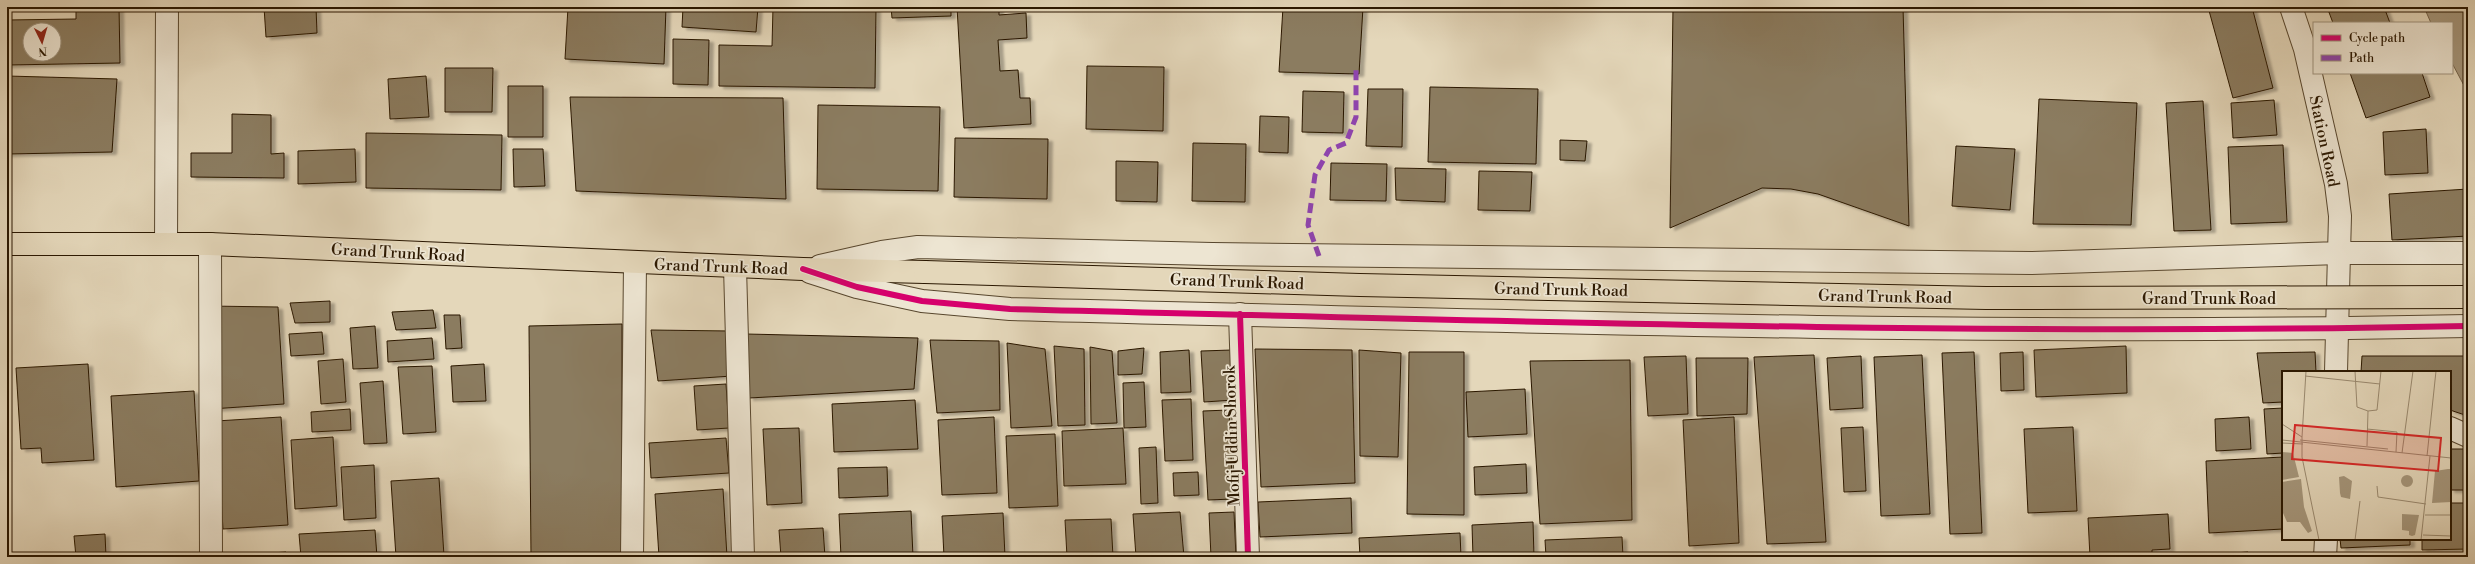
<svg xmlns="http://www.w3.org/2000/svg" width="2475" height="564" viewBox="0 0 2475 564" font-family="'Libre Bodoni',serif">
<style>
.water{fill:#a5967b;stroke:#74634a}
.building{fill:#8b7b61;stroke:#2a1700;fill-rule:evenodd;filter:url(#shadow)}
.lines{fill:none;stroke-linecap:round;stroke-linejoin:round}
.minor-casing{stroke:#58472e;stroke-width:24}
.tertiary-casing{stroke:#58472e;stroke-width:24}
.trunk-casing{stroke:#2a1700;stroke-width:24}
.minor{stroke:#ede5d2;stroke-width:22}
.tertiary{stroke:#ede5d2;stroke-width:22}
.trunk{stroke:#e4d7ba;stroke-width:22}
.trunk-bridge-casing{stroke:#2a1700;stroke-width:24;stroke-linecap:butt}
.trunk-bridge{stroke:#e4d7ba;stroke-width:22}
.quiet{stroke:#8e44ad;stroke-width:5;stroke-dasharray:10 5;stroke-linecap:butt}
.cycleway-casing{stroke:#ede5d2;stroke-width:8}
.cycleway{stroke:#d6006c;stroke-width:6}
.labels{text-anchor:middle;stroke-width:3.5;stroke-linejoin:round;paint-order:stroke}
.street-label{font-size:16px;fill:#2a1700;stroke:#ede5d2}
.inset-road{fill:none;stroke:#9a8a70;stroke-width:1}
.view{fill:#d62828;fill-opacity:0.15;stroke:#d62828;stroke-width:2}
.inset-edge{fill:none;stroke:#2a1700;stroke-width:2}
</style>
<defs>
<filter id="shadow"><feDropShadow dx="4.5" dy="2.5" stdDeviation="1" flood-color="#0004"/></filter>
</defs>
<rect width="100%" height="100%" fill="#e4d7ba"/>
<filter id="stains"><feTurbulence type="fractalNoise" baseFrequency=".005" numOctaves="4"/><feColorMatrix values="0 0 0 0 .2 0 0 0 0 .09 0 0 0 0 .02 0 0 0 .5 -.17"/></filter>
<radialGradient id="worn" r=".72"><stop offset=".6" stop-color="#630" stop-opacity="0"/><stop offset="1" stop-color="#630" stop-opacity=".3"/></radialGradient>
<!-- water -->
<path class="water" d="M2424 7H2468V93L2452 63V23H2431Z"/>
<!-- building -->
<path class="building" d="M76 7H119L120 63 7 65V20L76 19ZM30 30H54V54H30Z
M264 7H316L317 33 266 37Z
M568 7H666L664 64 565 59Z
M683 7H758L756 32 682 27Z
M773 7H876L875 88 719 86V45L772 46Z
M891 7H951V16L892 18Z
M957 7H999V15L1026 13 1027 38 998 40 1000 71 1018 70 1020 98H1030L1031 124 964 128Z
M1283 7H1363L1359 74 1279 72Z
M1673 7H1903L1909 226 1818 194 1791 189 1762 188 1670 228Z
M2208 7H2252L2273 88 2233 98Z
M2327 7H2384L2390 23H2333Z
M673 39 709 40 708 85 673 84Z
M1087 66 1164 67 1163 131 1086 129Z
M445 68H493L492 112H445Z
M2350 73H2422L2430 97 2366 118Z
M7 76 117 79 112 152 7 154Z
M426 76 429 117 390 119 388 79Z
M508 86H543V137H508Z
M1430 87 1538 89 1536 164 1428 162Z
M1368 89H1403L1402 147 1366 146Z
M1303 91 1344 92 1343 133 1302 132Z
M570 97 783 98 786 199 576 191Z
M2039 99 2137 103 2131 225 2033 224Z
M2274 100 2277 135 2233 138 2231 103Z
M2203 101 2211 230 2174 231 2166 103Z
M818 105 940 107 938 191 817 189Z
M232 114 271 115V154L284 153V178L191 177V153H232Z
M1260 116 1289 117 1288 153 1259 152Z
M2426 129 2428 173 2385 175 2383 132Z
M366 133 502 135 501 190 366 188Z
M955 138 1048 139 1047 199 954 197Z
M1560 140 1587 141 1585 161 1560 160Z
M1193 143 1246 144 1245 202 1192 201Z
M2283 145 2287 222 2231 224 2228 147Z
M1956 146 2015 149 2010 210 1952 206Z
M355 149 356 182 298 184V151Z
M513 149H543L545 186 514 187Z
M1116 161 1158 162 1157 202 1116 201Z
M1331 163 1387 164 1386 201 1330 200Z
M1395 168 1446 169 1445 202 1396 200Z
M1479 171 1532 172 1530 211 1478 210Z
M2468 189V236L2392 240 2389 194Z
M330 301V322L295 323 290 303Z
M207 306 278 307 284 404 211 409Z
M433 310 436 328 396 330 392 312Z
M444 315H460L462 348 446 349Z
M622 324V557H531L529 326Z
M375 326 378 368 353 369 350 328Z
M651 330 730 331 732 376 658 381Z
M322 332 324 354 291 356 289 334Z
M746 334 918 338 914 389 749 398Z
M432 338 434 359 388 362 387 341Z
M930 340 999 341 1000 410 937 413Z
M1007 343 1045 349 1052 426 1011 428Z
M1054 346 1084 349 1085 425 1058 426Z
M2126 346 2127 393 2036 397 2034 350Z
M1090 347 1112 351 1117 423 1091 424Z
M1144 348 1142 374 1118 375V351Z
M1255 349 1352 350 1355 483 1261 487Z
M1189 350 1191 392 1161 393 1160 352Z
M1232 350 1234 400 1204 402 1201 351Z
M1359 350 1401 353 1398 457 1360 456Z
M1409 352H1464V515L1407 514Z
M1974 352 1982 533 1950 534 1942 353Z
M2023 352 2024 390 2001 391 2000 353Z
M2315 352 2316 372H2283V402L2263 403 2257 353Z
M1814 355 1826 542 1767 544 1754 357Z
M1922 355 1930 514 1881 516 1874 357Z
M1686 356 1688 414 1648 416 1644 357Z
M1861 356 1863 408 1830 410 1827 358Z
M2362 356H2468V416L2450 410V372H2361Z
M1696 358H1748L1747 414 1697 416Z
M343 359 346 402 321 404 318 361Z
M1630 360 1632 520 1540 524 1530 361Z
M88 364 94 460 42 463 41 448 21 449 16 368Z
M484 364 486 401 453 402 451 366Z
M432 366 436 432 403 434 398 367Z
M383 381 387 443 364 444 360 383Z
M1144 382 1146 427 1124 428 1123 383Z
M726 384 729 428 697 430 694 386Z
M1525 389 1527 434 1468 437 1466 392Z
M194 391 199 481 116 487 111 396Z
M1191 399 1193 460 1165 461 1162 400Z
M915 400 918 449 834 452 832 404Z
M2283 408V453L2267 454 2264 409Z
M350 409 351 430 312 432 311 412Z
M1229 410 1233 499 1208 500 1203 411Z
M281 417 288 525 223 529 216 421Z
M994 417 997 493 942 495 938 420Z
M1734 417 1739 543 1689 546 1683 420Z
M2249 417 2251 449 2216 451 2215 419Z
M1863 427 1866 491 1844 492 1841 428Z
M2073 427 2077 511 2028 513 2024 429Z
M799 428 802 503 767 505 763 429Z
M1123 428 1126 484 1064 486 1062 431Z
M1055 434 1058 506 1009 508 1006 436Z
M333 437 337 506 295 509 291 440Z
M726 438 729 473 651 478 649 443Z
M1156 447 1158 503 1141 504 1139 448Z
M2450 449H2468V490H2450Z
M2283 457V529L2209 533 2206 461Z
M1526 464 1527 493 1475 495 1474 467Z
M374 465 376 518 344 520 341 467Z
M887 467 888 496 839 498 838 468Z
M1198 472 1199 495 1174 496 1173 473Z
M439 478 444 556 396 557 391 481Z
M723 489 727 557H659L655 494Z
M1351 498 1352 533 1260 537 1258 502Z
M2450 503H2468V549L2422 550V539H2450Z
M911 511 913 557H841L839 514Z
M1180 512 1184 557H1136L1133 514Z
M1234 512 1236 557H1211L1209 513Z
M1003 513 1005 557H944L942 516Z
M2168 514 2170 549 2152 550V557H2090L2088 518Z
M1111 519 1113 557H1067L1065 520Z
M1533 522 1534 557H1473L1472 525Z
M823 528 825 557H781L779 530Z
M375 530 377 557H301L299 534Z
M1460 533 1461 557H1360L1359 538Z
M105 534 106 557H76L74 536Z
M1622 537 1623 557H1546L1545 540Z
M2340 539H2410V545L2341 548Z
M286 552 287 557H227V556Z
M2248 552V557H2179Z
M2410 554V557H2383V556Z"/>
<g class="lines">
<!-- minor casing -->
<g class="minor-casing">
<path id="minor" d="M166 244 167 7
M210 244 211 557
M735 267 743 557
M1240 314 1248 557
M2336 372 2339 253
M2450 428 2468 436
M632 557 635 263
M2325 557 2326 539"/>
</g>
<!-- tertiary casing -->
<g class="tertiary-casing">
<path id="tertiary" d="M2291 7 2305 49 2336 184 2340 216 2339 253
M820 266 882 252 918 247 1212 254 2031 263 2339 253H2468
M810 272 857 287 922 301 1010 309C1496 321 1982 336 2468 326"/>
</g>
<!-- trunk casing -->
<g class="trunk-casing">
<path id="trunk" d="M7 244H210L803 269 925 272"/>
</g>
<!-- minor -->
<use href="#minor" class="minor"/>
<!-- tertiary -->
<use href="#tertiary" class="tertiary"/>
<!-- trunk -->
<use href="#trunk" class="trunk"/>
<!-- trunk-bridge casing -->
<g class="trunk-bridge-casing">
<path id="trunk-bridge" d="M925 272 1360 285 1986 298 2468 297"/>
</g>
<!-- trunk-bridge -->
<use href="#trunk-bridge" class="trunk-bridge"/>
<!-- quiet -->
<path class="quiet" d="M1319 256 1308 225 1315 175 1329 150 1346 143 1356 117V66"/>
<!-- cycleway casing -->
<g class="cycleway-casing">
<path id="cycleway" d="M803 269 857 287 922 301 1010 309C1496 321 1982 336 2468 326
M1240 314 1248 557"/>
</g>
<!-- cycleway -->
<use href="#cycleway" class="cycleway"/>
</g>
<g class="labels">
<!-- street labels -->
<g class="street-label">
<text transform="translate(2325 141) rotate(78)" y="6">Station Road</text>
<text transform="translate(398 252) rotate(3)" y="6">Grand Trunk Road</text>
<text transform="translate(721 266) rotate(2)" y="6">Grand Trunk Road</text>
<text transform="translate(1237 281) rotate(2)" y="6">Grand Trunk Road</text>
<text transform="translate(1561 289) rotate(1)" y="6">Grand Trunk Road</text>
<text transform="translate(1885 296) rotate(1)" y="6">Grand Trunk Road</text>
<text x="2209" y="304">Grand Trunk Road</text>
<text transform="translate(1231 436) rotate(-92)" y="6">Mofij Uddin Shorok</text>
</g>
</g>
<!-- overview -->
<g transform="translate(2282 371)">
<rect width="169" height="169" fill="#e4d7ba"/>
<path d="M0 81 11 82 17 106 0 109ZM166 98H169V131L150 132 153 100ZM119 110a6 6 0 1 1 12 0a6 6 0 1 1-12 0ZM62 105 70 110 68 128 59 126 58 122 57 106ZM19 108 22 136 30 160 26 162 18 151H5L1 142 0 111ZM120 143 137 144 133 164 130 165 127 164V160L120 159Z" fill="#a5967b"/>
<path class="inset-road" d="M73 0 75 36 86 40M23 5 98 13M0 53 20 66V86L37 169M85 58 115 61 114 81M20 66 24 0M0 69 169 87M18 69 106 78M0 72 21 73M85 75 86 40 95 39 99 0M120 82 131 0M145 85 154 0M95 115 96 126 144 133M143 144H169M141 164 169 165M73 169 78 130M139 169 148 85"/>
<path class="view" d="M13 54 159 67 156 100 10 88Z"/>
<rect width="169" height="169" class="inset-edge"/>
</g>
<!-- margin -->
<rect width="2475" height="564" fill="none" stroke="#e4d7ba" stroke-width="24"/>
<rect x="8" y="8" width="2459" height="548" fill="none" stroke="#2a1700" stroke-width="2"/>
<rect x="12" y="12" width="2451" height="540" fill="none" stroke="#2a1700"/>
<!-- legend -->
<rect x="2313" y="22" width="140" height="52" fill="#ede5d2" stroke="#9f937e"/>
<rect x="2321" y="35" width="20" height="6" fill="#d6006c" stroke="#9f937e"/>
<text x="2349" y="42" font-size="12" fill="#2a1700">Cycle path</text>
<rect x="2321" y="55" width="20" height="6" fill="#8e44ad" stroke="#9f937e"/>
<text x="2349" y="62" font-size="12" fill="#2a1700">Path</text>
<!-- north arrow -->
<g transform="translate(42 42) rotate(175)"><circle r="19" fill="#ede5d2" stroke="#9f937e"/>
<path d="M0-3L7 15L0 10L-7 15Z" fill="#8f2418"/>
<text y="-6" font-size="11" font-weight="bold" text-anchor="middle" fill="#2a1700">N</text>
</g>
<rect width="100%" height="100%" filter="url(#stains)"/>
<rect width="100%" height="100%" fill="url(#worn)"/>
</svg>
